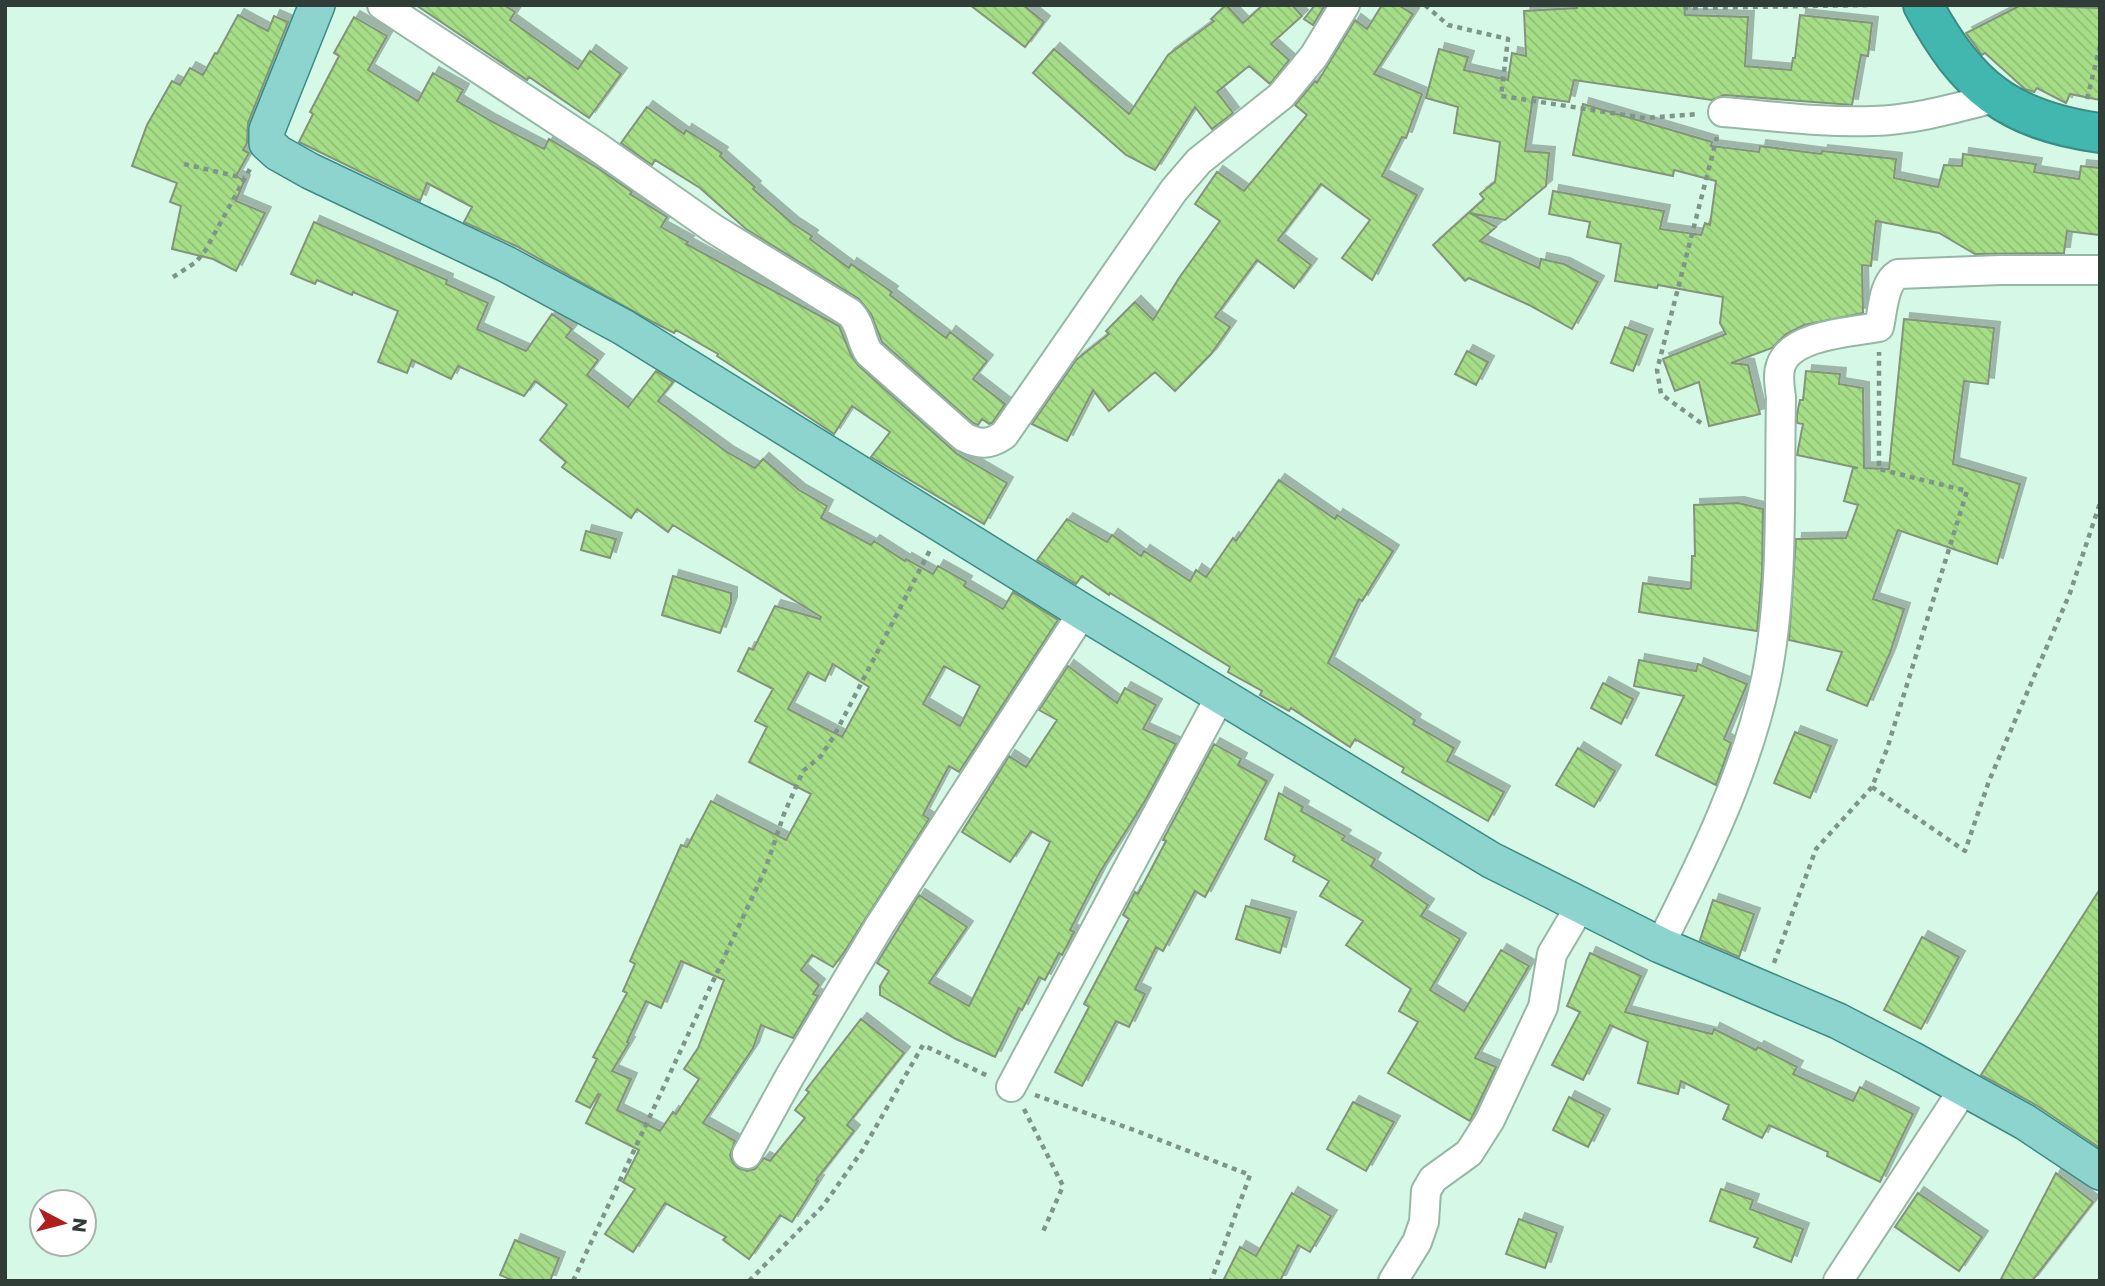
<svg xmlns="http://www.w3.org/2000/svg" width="2105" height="1286" viewBox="0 0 2105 1286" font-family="Poppins,sans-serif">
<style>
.building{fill:url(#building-back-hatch);stroke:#83947a;stroke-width:2;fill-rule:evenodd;filter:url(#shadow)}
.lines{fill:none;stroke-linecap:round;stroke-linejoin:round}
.minor-casing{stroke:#97b7a6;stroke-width:32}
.major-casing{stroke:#3b8c85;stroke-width:38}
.highway-casing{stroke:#3b8c85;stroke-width:42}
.path{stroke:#7e9589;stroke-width:4.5;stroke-dasharray:5 5;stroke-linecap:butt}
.minor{stroke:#fff;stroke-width:28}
.major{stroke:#8dd4cf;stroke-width:35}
.highway{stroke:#41b7af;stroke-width:38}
</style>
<defs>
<pattern id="building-back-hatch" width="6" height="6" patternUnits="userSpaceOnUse" patternTransform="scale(1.75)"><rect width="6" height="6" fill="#a6de87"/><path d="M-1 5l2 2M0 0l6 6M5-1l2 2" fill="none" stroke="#8fbf75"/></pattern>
<filter id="shadow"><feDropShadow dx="6" dy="-6" stdDeviation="0" flood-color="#0004"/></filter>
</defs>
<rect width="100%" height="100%" fill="#d6f8e6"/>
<!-- building -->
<path class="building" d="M416 5H504L515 12 510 20 578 69 590 51 621 74 589 118 529 77 527 80Z
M970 5H1023L1044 22 1025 47Z
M1226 5 1243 23 1263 5H1292L1302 16 1271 44 1289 60 1270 84 1249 66 1217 92 1233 113 1212 129 1195 107 1155 170 1126 155 1033 73 1054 49 1129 114 1168 55 1214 21 1211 19Z
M1315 5H1325L1313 25 1304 19Z
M1382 5H1398L1413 14 1374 74 1422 94 1406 138 1402 137 1382 176 1417 195 1372 280 1342 258 1370 220 1321 184 1278 240 1311 265 1294 288 1257 260 1215 317 1230 327 1211 354 1175 391 1155 372 1109 411 1093 390 1067 441 1032 424 1076 360 1109 334 1106 331 1135 302 1153 320 1179 278 1220 221 1195 204 1217 172 1244 191 1307 115 1295 105 1315 81 1317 83 1355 20 1367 29Z
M1577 5H1684L1685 15 1748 17 1745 66 1791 70 1793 58H1795L1800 15 1872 23 1868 56 1861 55 1852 105 1724 95 1712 100 1574 80 1569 102 1533 97 1525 151 1549 153 1546 186 1505 220 1470 213 1496 227 1480 241 1539 268 1541 259 1564 264 1598 282 1572 329 1529 305 1469 278 1465 281 1433 245 1484 199 1480 194 1495 182 1500 142 1454 133 1458 107 1426 98 1439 49 1468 57 1464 70 1508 80 1512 53 1526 56 1524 11 1577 8Z
M2021 5 2100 8V100L2070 94 2066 103 2037 88 2034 92 2025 89 1985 53 1982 55 1966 33Z
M238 15 268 31 274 16 288 22 248 123 247 143 243 150 249 153 236 176 244 181 236 201 265 213 236 271 213 259 172 249 181 206 170 202 177 183 132 166 147 125 172 81 180 85 190 68 203 75 215 53 217 54Z
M354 17 387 36 368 70 418 101 433 73 463 90 457 101 491 121 544 149 549 139 599 169 632 192 630 194 667 217 661 227 688 242 686 244 839 326 851 355 858 365 957 454 1007 483 984 524 871 457 890 432 852 406 834 434 717 356 718 354 676 330 674 333 653 322 516 246 464 222 472 207 427 183 420 201 299 142 313 114 310 112 339 56 334 53Z
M1583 104 1712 142 1711 146 1759 152 1760 146 1821 154 1822 151 1896 159 1894 178 1938 187 1944 165 1962 166 1963 154 2036 164 2034 172 2079 179 2081 166 2100 168V235L2067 231 2064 253 1975 254 1939 233 1876 221 1871 266 1862 265 1863 313 1804 325 1786 334 1772 348 1731 363 1748 365 1760 414 1709 426 1699 382 1675 391 1663 359 1726 334 1720 323 1723 297 1658 285 1657 288 1615 281 1621 244 1587 237 1590 222 1549 214 1553 191 1664 211 1660 229 1701 235 1705 223 1710 225 1716 181 1674 170 1673 176 1573 155Z
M647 107 684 134 686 130 722 153 720 156 755 187 753 189 792 223 812 236 810 239 849 268 851 264 892 292 890 295 946 338 950 332 987 361 973 379 1005 404 992 423 989 424 982 419 978 425 973 423 882 342 871 314 859 299 746 229 700 188 655 160 652 165 621 143Z
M314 222 447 280 446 284 488 303 477 329 526 351 552 314 572 329 566 337 598 360 587 375 628 407 656 371 673 382 658 401 727 452 755 468 763 459 799 490 827 506 821 518 871 545 874 541 905 561 906 559 933 574 938 566 966 582 964 586 1003 609 1013 592 1058 620 959 772 949 766 923 815 929 819 845 951 833 967 812 955 801 970 819 985 813 994 818 996 793 1038 761 1025 753 1048 703 1123 735 1141 730 1155 733 1163 738 1168 747 1171 755 1169 764 1158 770 1161 805 1118 795 1110 809 1092 806 1090 861 1019 904 1053 847 1125 854 1131 816 1180 818 1181 792 1222 780 1215 749 1259 723 1240 726 1237 665 1203 633 1252 605 1234 635 1189 623 1182 639 1150 586 1123 600 1095 598 1094 590 1108 576 1101 597 1059 593 1057 627 993 623 991 635 964 630 961 681 845 687 847 711 801 786 840 811 794 749 762 767 727 755 721 773 689 738 671 749 648 753 650 775 606 820 619 821 617 673 525 668 532 637 509 631 518 562 467 566 462 540 440 567 405 535 381 524 396 458 366 451 379 412 360 407 373 378 362 398 311 353 292 352 295 317 280 315 284 291 274ZM833 664 869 687 842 737 788 709 808 672 825 681ZM944 666 980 686 960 726 923 704ZM681 961 724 980 698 1048 684 1069 699 1079 676 1114 673 1112 660 1131 617 1110 631 1079 612 1071 629 1043 627 1042 646 1001 661 1008Z
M1904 319 1994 328 1988 384 1964 381 1953 464 2020 484 1997 564 1898 530 1873 599 1904 609 1890 653 1867 706 1827 690 1842 652 1789 640 1796 539 1846 538 1858 505 1844 501 1853 468H1858L1797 455 1803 424 1797 423V414L1800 400H1803L1806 371 1840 374 1839 384 1863 388 1864 468 1889 469Z
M1625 327 1647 335 1633 371 1611 363Z
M1467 351 1488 362 1476 385 1455 374Z
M1279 480 1335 519 1337 515 1393 551 1362 601 1359 599 1328 663 1415 720 1413 724 1454 748 1447 761 1504 792 1488 821 1402 772 1404 768 1355 739 1350 747 1291 708 1289 711 1260 695 1262 691 1228 672 1230 667 1110 593 1109 595 1082 576 1076 584 1037 560 1067 519 1107 542 1112 535 1141 556 1144 551 1190 581 1196 570 1206 577 1233 538 1236 541Z
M1738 503 1763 509 1762 575 1757 631 1639 612 1643 583 1688 589 1691 588 1692 556H1695L1694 505Z
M586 531 616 539 610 558 581 550Z
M673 576 731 593V603L720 633 662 615Z
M1639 660 1696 671 1698 664 1747 684 1724 739 1731 743 1716 785 1656 755 1684 696 1634 686Z
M1068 666 1117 703 1125 688 1156 705 1143 729 1176 744 1146 799 1100 872 1070 930 1074 932 1062 955 1059 953 1045 980 1039 977 1022 1010 1019 1008 995 1057 956 1039 880 995V986L889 971 877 963 919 895 967 927 929 983 969 1006 1050 842 1031 831 1010 862 962 832 1009 756 1026 767 1057 720 1039 710Z
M1603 683 1633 699 1621 724 1591 708Z
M1795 732 1831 746 1810 798 1774 783Z
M1214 744 1241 759 1238 765 1267 781 1205 897 1195 891 1163 951 1156 947 1135 989 1145 994 1129 1027 1116 1021 1082 1086 1055 1072 1089 1007 1084 1004 1129 919 1123 915 1135 892 1138 894 1166 841 1163 840Z
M1578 748 1615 771 1594 807 1556 785Z
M1279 793 1303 807 1301 811 1345 836 1342 840 1375 859 1371 866 1428 905 1421 916 1460 939 1430 990 1464 1011 1501 950 1529 966 1475 1058 1496 1067 1470 1121 1388 1073 1418 1022 1399 1011 1411 989 1346 945 1363 921 1320 896 1329 881 1293 861 1295 856 1265 839Z
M2100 889V1148L2036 1105 1981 1075Z
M1713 900 1754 914 1739 957 1700 940Z
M1246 906 1290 918 1280 953 1236 939Z
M1922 937 1959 957 1921 1029 1884 1010Z
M1590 953 1641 976 1625 1012 1712 1034 1714 1029 1756 1050 1758 1047 1797 1067 1793 1074 1853 1101 1860 1087 1913 1114 1880 1182 1827 1156 1828 1152 1769 1125 1762 1138 1723 1119 1729 1105 1681 1081 1678 1094 1638 1083 1648 1042 1610 1025 1583 1080 1552 1065 1580 1012 1567 1006Z
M1569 1097 1604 1115 1588 1147 1553 1130Z
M1353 1102 1394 1122 1366 1171 1327 1149Z
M2056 1173 2093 1202 2032 1281H2000Z
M1721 1189 1753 1200 1750 1209 1803 1229 1791 1262 1754 1247 1758 1238 1710 1221Z
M1292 1193 1331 1216 1310 1252 1298 1245 1280 1281H1223L1240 1247 1256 1256Z
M1918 1193 1982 1237 1959 1271 1895 1227Z
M1519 1219 1557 1233 1545 1268 1506 1254Z
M515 1240 559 1258 550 1281H514L500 1275Z"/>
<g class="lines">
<!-- minor casing -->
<g class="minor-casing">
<path id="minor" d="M382 5 596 146 714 229 850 313C862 325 860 340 869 353L964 437C980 445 989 445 1004 435L1174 190 1199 161 1281 96 1314 56 1345 5
M1723 112C1773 116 1823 123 1873 121 1915 120 1955 108 1995 98
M1660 945C1703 860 1746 773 1766 679 1784 591 1779 489 1781 398 1780 387 1777 376 1781 365 1791 335 1851 332 1879 327 1883 310 1883 283 1898 274L2000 270H2100
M1011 1087 1221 695
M747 1154 790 1076 880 925 1083 612
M1393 1281 1417 1242 1424 1222 1426 1191 1433 1179 1469 1153 1490 1120 1543 1007 1552 954 1581 905
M1838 1281 1965 1087"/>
</g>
<!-- major casing -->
<g class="major-casing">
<path id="major" d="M317 5 267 130V143L278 153 310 171 506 264 623 327 1083 612 1491 860 1660 945 1838 1021 1911 1059 2025 1122 2100 1172"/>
</g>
<!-- highway casing -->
<g class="highway-casing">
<path id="highway" d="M1923 5C1966 86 2008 120 2100 133"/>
</g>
<!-- path -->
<path class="path" d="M1425 5 1448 25 1508 39 1501 96 1645 118 1699 114
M1685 5 1686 8 1871 5
M2087 99 2100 46
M184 164 244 178
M173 277 196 262 205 251 251 167
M1701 423 1661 394 1657 370 1717 137
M1872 787 1965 851 1989 781 2070 593 2100 503
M1774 963 1816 849 1872 787 1887 749 1967 491 1879 469V352
M1035 1095 1134 1130 1250 1175 1211 1281
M1024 1109 1063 1186 1042 1234
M573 1281 765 870 784 814 803 771 821 756 834 736 930 550
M749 1281 823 1206 862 1151 923 1045 988 1076"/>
<!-- minor -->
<use href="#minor" class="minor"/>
<!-- major -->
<use href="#major" class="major"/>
<!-- highway -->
<use href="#highway" class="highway"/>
</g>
<!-- border -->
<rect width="2105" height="1286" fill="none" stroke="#303d36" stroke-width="14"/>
<!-- north arrow -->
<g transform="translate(63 1223) rotate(97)"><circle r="33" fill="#ffffff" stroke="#acb1af" stroke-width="2"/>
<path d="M0-5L12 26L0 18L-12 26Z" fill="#b01f1e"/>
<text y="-10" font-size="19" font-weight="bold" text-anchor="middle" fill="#303d36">N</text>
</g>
</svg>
